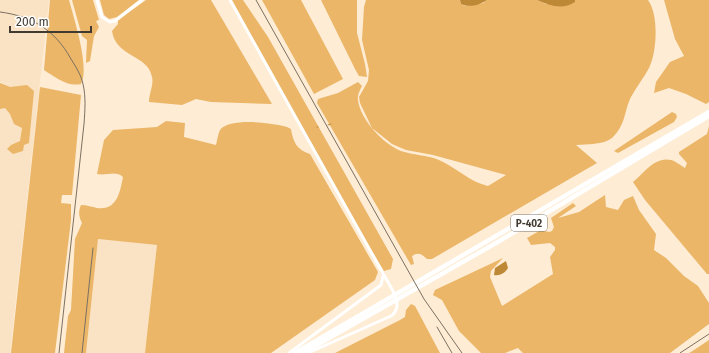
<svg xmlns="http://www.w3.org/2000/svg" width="709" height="353" viewBox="0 0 709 353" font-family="'Fira Sans',sans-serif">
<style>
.built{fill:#fae3c4}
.green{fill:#ebb668}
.water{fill:#be8936}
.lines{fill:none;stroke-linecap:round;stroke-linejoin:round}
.stream{stroke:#be8936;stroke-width:1}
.street{stroke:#fff;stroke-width:3}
.primary{stroke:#fff;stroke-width:4.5}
.rail{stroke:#7b7062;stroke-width:1}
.labels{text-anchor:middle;stroke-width:4;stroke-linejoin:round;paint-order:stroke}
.shield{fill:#fff;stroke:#7a756e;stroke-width:1}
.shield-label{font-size:10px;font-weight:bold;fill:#413a30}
</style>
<rect width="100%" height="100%" fill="#feecd4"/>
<!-- built -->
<path class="built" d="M0 0H49L10 353H0V83L13 84 0 82Z
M98 239 157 245 145 353H86Z"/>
<!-- green -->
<path class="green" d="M50 0H69C74 19 90 67 81 84 67 87 55 77 44 70Z
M72 0H93L99 20 96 21 99 27 94 36 90 61 86 63 87 40 82 36Z
M100 0H139L117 17 109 19 104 15Z
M146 0H211L272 104 211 102 196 99 182 105 149 102C149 94 154 84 152 77 148 54 116 58 112 31L118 24V20Z
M232 0H243L268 37 393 259 391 269 384 271 354 221Z
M262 0H301L343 79 314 94Z
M321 0H357V33L365 64 367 77 359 76 355 69Z
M366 0H460L461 4 465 6 483 3 487 0H537L546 4 575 2V0H648C659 15 657 52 649 68 644 78 636 87 631 97 624 111 626 125 612 138 603 145 587 144 576 145L597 163 432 259H427C422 254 418 252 412 256L414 264 411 265 317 103 318 99 338 93 358 82 362 86C360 90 357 95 358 100 360 119 383 144 401 151 413 155 427 155 439 160 457 168 470 182 488 186L506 175 433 155 406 150 392 144 372 128 360 103 359 97 368 81 369 70 362 40 364 7Z
M664 0H709V102L706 104 686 94 669 88 654 93 656 82 670 62 684 56 675 39Z
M0 83 10 87 27 85 34 91 29 143 24 145 23 151 13 154 7 149 11 145 20 141 22 128 14 124 10 114 5 108 0 109Z
M40 87 81 95 72 195H62L61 203 71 204V220L55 353H11Z
M672 112 676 114 677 117 674 122 618 153 614 151Z
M166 121 185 123 184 137 216 145C217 141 218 134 220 130 230 117 273 123 287 127L291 129C293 142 297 150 310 154L378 272 375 280 271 353H145L157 245 98 239 86 353H64L68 316 71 310 75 239 82 223C79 217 78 212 81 205 87 205 92 207 97 208 117 211 120 192 123 177 116 170 106 176 97 174L104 140 113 130 157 127Z
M709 126V274H707L645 200 633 182C644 173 655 156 671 160 676 161 681 166 685 168L687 163 679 154V152L707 134Z
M605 195 606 207 618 210 624 200 633 196 639 210 656 234 654 250 666 258 684 276 698 286 709 303V324L670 353H523L518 348 505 353H481L459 331 442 300 433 295 435 290 503 258 491 271 490 277 502 306 553 274 550 257 555 250V247L550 243 531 245 527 238 541 230 549 232 552 231 554 227 551 218 573 203 576 206 558 218 579 212Z
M411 304 415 306 440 353H335L400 320 405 317 406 310Z
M709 340V353H689L691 352Z"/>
<!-- water -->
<path class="water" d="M460 0H487C480 5 469 8 461 4Z
M537 0H575V2C563 10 550 6 537 0Z
M506 261 508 268C505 273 500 276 494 275L495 268Z"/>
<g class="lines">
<!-- stream -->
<path class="stream" d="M328 125 331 124
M317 127H318"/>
<!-- street -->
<path class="street" d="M97 0 102 17 110 22 115 21 142 0
M230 0 385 277C391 288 405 306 391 316L308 353
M289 353 381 285 383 276"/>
<!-- primary -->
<path class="primary" d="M295 353 709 112
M303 353 496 243 709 116"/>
<!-- rail -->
<path class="rail" d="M256 0 424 299 462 353
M0 12C32 16 55 30 71 59 76 67 81 75 83 84 86 97 85 110 84 124L59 353
M437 327 452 353
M82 353 93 248
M680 353 709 334"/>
</g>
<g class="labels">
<!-- shield labels -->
<rect class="shield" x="511" y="215" width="36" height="16" rx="3"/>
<g class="shield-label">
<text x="529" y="227">Р-402</text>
</g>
</g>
<!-- scale -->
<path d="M10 26v6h81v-6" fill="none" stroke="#413a30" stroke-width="2"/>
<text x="16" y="26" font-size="12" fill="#413a30" stroke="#ffffff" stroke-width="3" paint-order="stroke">200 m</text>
</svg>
